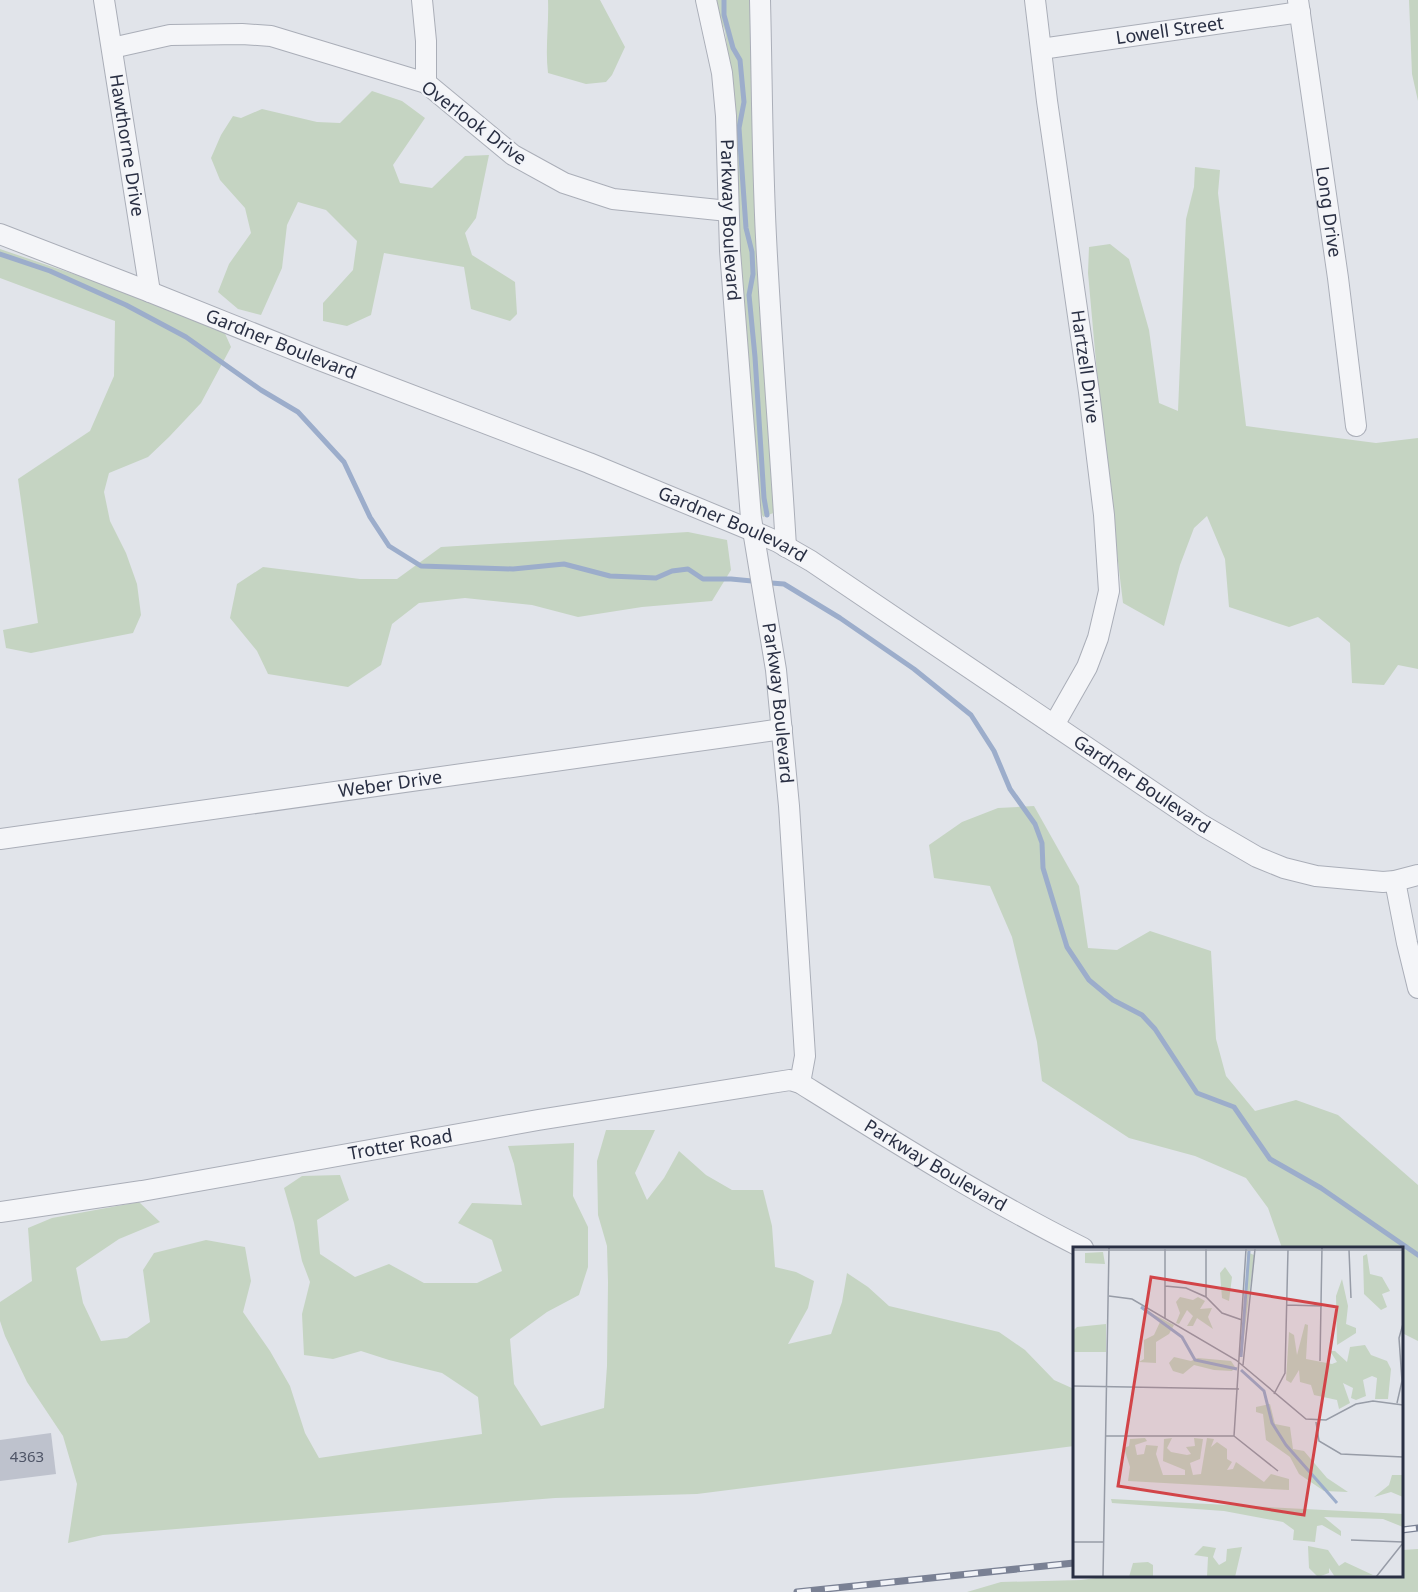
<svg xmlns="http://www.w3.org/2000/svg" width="1418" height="1592" viewBox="0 0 1418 1592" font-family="'Noto Sans',sans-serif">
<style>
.green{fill:#c5d4c2}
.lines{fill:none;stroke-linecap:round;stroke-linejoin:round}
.stream{stroke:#9cadcb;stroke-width:5}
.building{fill:#bec2cd}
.minor-casing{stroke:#aaaeb8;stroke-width:22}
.minor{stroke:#f4f5f8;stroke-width:20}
.rail-casing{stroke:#7a8194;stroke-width:7}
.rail{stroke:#f1f3f8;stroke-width:4.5;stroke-dasharray:14;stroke-linecap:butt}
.labels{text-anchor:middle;stroke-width:4.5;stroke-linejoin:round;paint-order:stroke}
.number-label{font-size:15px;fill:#4e5466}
.street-label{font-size:18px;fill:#292f43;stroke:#f1f3f8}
.inset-river{fill:none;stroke:#9cadcb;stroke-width:3}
.inset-road{fill:none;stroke:#979ca7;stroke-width:1.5}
.view{fill:#d24448;fill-opacity:0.15;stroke:#d24448;stroke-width:3}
.inset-edge{fill:none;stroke:#292f43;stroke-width:3}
</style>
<rect width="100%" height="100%" fill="#e1e4ea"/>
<!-- green -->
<path class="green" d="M548 0H600L625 47 612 75 606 82 586 84 548 73C545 49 549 25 548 0Z
M713 0H752L759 216 756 254 762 300 776 512 763 517 757 502 734 260V98L725 31Z
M1409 0H1418V101L1412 74Z
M372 91 402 101 425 118 393 165 400 183 432 188 465 156 489 155 476 218 465 233 472 255 515 282 517 314 510 321 471 309 464 267 384 253 371 315 347 326 323 321V303L353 270 357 241 326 210 298 202 287 225 282 268 261 315 238 309 218 292 229 264 251 233 245 208 220 180 211 158 221 135 233 116 241 118 262 109 317 122 340 123Z
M1195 167 1220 170 1218 193 1246 426 1376 443 1418 438V669L1398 665 1384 685 1352 683 1350 643 1318 617 1289 627 1229 607 1225 559 1207 516 1194 528 1180 565 1164 626 1123 603 1102 429 1088 273 1089 247 1110 244 1129 259 1149 330 1159 403 1178 411 1186 219 1194 187Z
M0 249 91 280 223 329 231 347 201 403 169 437 148 457 109 473 104 492 110 521 126 553 137 584 141 615 133 633 31 653 6 648 3 630 38 623 18 479 90 431 114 376 115 321 0 278Z
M688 532 727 540 731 570 712 601 642 607 578 617 532 605 465 598 419 603 392 624 381 665 348 687 268 674 257 651 230 618 237 584 263 567 360 579H397L441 547Z
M1034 806 1079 886 1088 948 1117 950 1150 931 1211 951 1216 1039 1226 1076 1255 1111 1296 1100 1338 1115 1418 1185V1341L1402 1333V1248H1282L1268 1208 1246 1178 1195 1156 1129 1138 1042 1081 1037 1042 1012 937 990 886 934 878 929 845 962 822 998 808Z
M606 1130H655L635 1173 647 1200 664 1178 679 1151 706 1175 732 1190H763L772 1226 775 1267 796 1272 814 1281 808 1308 788 1344 831 1334 842 1302 847 1273 868 1287 889 1306 999 1332 1025 1350 1054 1380 1074 1389V1446L697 1494 555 1498 103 1535 68 1543 77 1484 63 1436 27 1382 5 1336 0 1321V1302L32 1281 28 1228 52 1218 139 1202 160 1222 119 1239 76 1268 83 1303 101 1341 127 1338 150 1322 143 1270 154 1253 206 1240 245 1247 251 1281 243 1312 270 1351 290 1386 305 1433 319 1458 482 1434 478 1397 442 1373 389 1360 361 1351 333 1359 304 1355 302 1314 310 1282 302 1261 294 1223 284 1188 302 1176 340 1175 349 1200 317 1220 320 1254 355 1277 389 1264 424 1283H477L502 1271 492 1240 458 1223 472 1203 522 1205 514 1164 508 1146 574 1143 573 1196 588 1227V1267L579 1295 547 1312 510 1339 514 1384 541 1426 604 1408 607 1366 608 1282 607 1246 598 1215 597 1161Z
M1418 1549V1592H967L1001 1582 1081 1580 1111 1576H1402V1550Z"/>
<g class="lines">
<!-- stream -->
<path class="stream" d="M724 0V15L733 48 740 60 744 102 739 128 746 228 752 252 753 274 749 295 755 357 764 498 767 515
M0 254 50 271 126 305 186 337 261 390 298 412 344 462 370 517 389 546 421 566 513 569 564 564 610 576 656 578 672 571 688 569 703 579H731L752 581
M771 583 784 584 840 618 914 669 971 715 994 751 1010 789 1035 824 1042 843 1043 868 1067 947 1089 980 1113 1000 1142 1015 1155 1029 1197 1093 1234 1107 1270 1159 1321 1188 1418 1255"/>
</g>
<!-- building -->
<path class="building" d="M51 1433 56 1474 0 1481V1440Z"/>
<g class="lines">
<!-- minor casing -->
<g class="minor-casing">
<g id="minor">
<path id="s1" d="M104 0 150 292"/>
<path d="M422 0 426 41V83"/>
<path id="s2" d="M706 0 722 73 726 116 730 251 751 518 776 670 789 806 805 1056 800 1083"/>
<path d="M760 0C762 79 762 158 766 237 771 341 780 444 786 547"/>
<path id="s3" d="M1035 0 1047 101 1089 392 1104 515 1109 591 1098 638 1087 667 1054 725"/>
<path id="s4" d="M1298 0 1338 278 1356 426"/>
<path d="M112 48 170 35 242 34 271 36 426 83 513 155 564 183 613 199 728 211"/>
<path id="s5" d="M1041 49 1300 12"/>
<path id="s6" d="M0 234 150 292 317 359 589 463 753 531 778 542 811 561 1202 825 1257 857 1284 868 1316 876 1383 882 1395 881 1418 875"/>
<path id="s7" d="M0 839 782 729"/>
<path d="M1395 881 1407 943 1418 988"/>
<path id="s8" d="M0 1212 142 1191 538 1120 790 1080 800 1083C893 1141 985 1199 1083 1248"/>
</g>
</g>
<!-- minor -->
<use href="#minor" class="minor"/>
<!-- rail casing -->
<g class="rail-casing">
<path id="rail" d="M1402 1530 1418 1528
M797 1592 1074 1563"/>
</g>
<!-- rail -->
<use href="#rail" class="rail"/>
</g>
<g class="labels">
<!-- number labels -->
<g class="number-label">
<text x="27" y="1462">4363</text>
</g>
<!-- street labels -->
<g class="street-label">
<text dy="6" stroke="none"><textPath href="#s5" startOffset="130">Lowell Street</textPath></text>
<text transform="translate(474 123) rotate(37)" y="6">Overlook Drive</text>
<text dy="6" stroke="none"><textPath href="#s1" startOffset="147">Hawthorne Drive</textPath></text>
<text dy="6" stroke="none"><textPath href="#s4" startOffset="214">Long Drive</textPath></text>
<text dy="6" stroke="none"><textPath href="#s2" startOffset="222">Parkway Boulevard</textPath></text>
<text dy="6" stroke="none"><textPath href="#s6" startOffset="302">Gardner Boulevard</textPath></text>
<text dy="6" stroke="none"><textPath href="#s3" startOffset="370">Hartzell Drive</textPath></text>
<text dy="6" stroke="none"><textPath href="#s6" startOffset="788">Gardner Boulevard</textPath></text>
<text dy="6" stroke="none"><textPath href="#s2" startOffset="708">Parkway Boulevard</textPath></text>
<text dy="6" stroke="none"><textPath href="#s7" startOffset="394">Weber Drive</textPath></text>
<text dy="6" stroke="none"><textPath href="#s6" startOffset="1274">Gardner Boulevard</textPath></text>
<text dy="6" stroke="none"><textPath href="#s8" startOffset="406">Trotter Road</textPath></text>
<text dy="6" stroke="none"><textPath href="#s8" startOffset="970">Parkway Boulevard</textPath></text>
</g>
</g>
<!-- overview -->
<g transform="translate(1073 1247)">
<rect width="330" height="330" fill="#e1e4ea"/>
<path d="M30 5 32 17 12 16V6ZM174 5 181 8 168 114 173 58ZM294 7 297 27 309 30 317 44 309 47 314 60 308 63 291 47 290 9ZM152 20 159 30 156 54 149 51 147 26ZM269 32 275 59 273 77 283 81V86L264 98 263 49ZM107 50 120 53 125 50 132 54 127 62 139 61 135 70 140 82 124 71 120 79H114L120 69 114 63 106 77 103 76 107 66 103 55ZM68 61 101 78 96 87 83 95V116L66 115 71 112V93L81 88 87 75ZM33 77V105H0V84L4 80ZM232 77 235 78 233 112 259 117 264 115 257 104H262L274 115 277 100 292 98 298 108 314 114 318 122 315 152H302L304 131 299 129 290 133 293 149 283 153 278 151 280 141 270 136 277 156 266 162 264 153 241 148 238 138 227 135 226 123 218 136 213 133 216 85 221 88 224 108ZM101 110 118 114 125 111 158 114 162 120 159 124 141 123 121 118 110 127 100 124 96 116ZM197 157 202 177 217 180 220 202 231 204 254 231 275 245 251 244 226 227 217 210 193 193 190 167 183 165V160ZM72 191 74 194 62 198 64 208 71 207 73 198 85 199 83 207 90 228H112V223L90 214 91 192 99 191 94 201 98 205 114 208 118 207 113 200 122 199 121 191 130 192 127 212 117 216 120 228 128 227 134 191 141 192 138 200 144 195 154 202V212L159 215 154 223 160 222 163 215 191 235 198 227 216 232V243L55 234 57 220 51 201 56 199 57 192ZM319 228H330V250L318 245 301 250 316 238ZM38 252 330 267V280L310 272 251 270 268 284V289L249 278 244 279 242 295 220 293 221 283 210 275 151 264 39 256ZM130 299 143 301 140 310 146 318 153 314 154 302 169 300 162 330H134L135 310 121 308ZM235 299 255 303 266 319 272 315 300 328 262 330 256 321V326L245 330 236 321ZM75 315 80 318V330H56L60 316Z" fill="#c5d4c2"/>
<path class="inset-river" d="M68 60 109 90 122 113 164 122M168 110 176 4M168 123 191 144 199 176 213 198 264 256"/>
<path class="inset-road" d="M92 2V72M0 3H330M276 3 278 51M92 39 113 41 133 50 149 66 169 73M36 49 59 52 163 113 233 172 253 173 283 157 300 154 330 158M133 50V2M214 58 249 59M247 114 249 0M170 118 182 2M0 139 166 142M201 147 212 126 215 3M324 156 329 134 326 91 330 77M243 175 246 194 268 207 330 210M33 189H161M161 189 173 2M161 189 205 224M278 293 330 295M0 295H31M30 330 36 1M303 330 330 296"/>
<path class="view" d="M78 30 264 60 231 268 45 239Z"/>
<rect width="330" height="330" class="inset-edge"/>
</g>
</svg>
